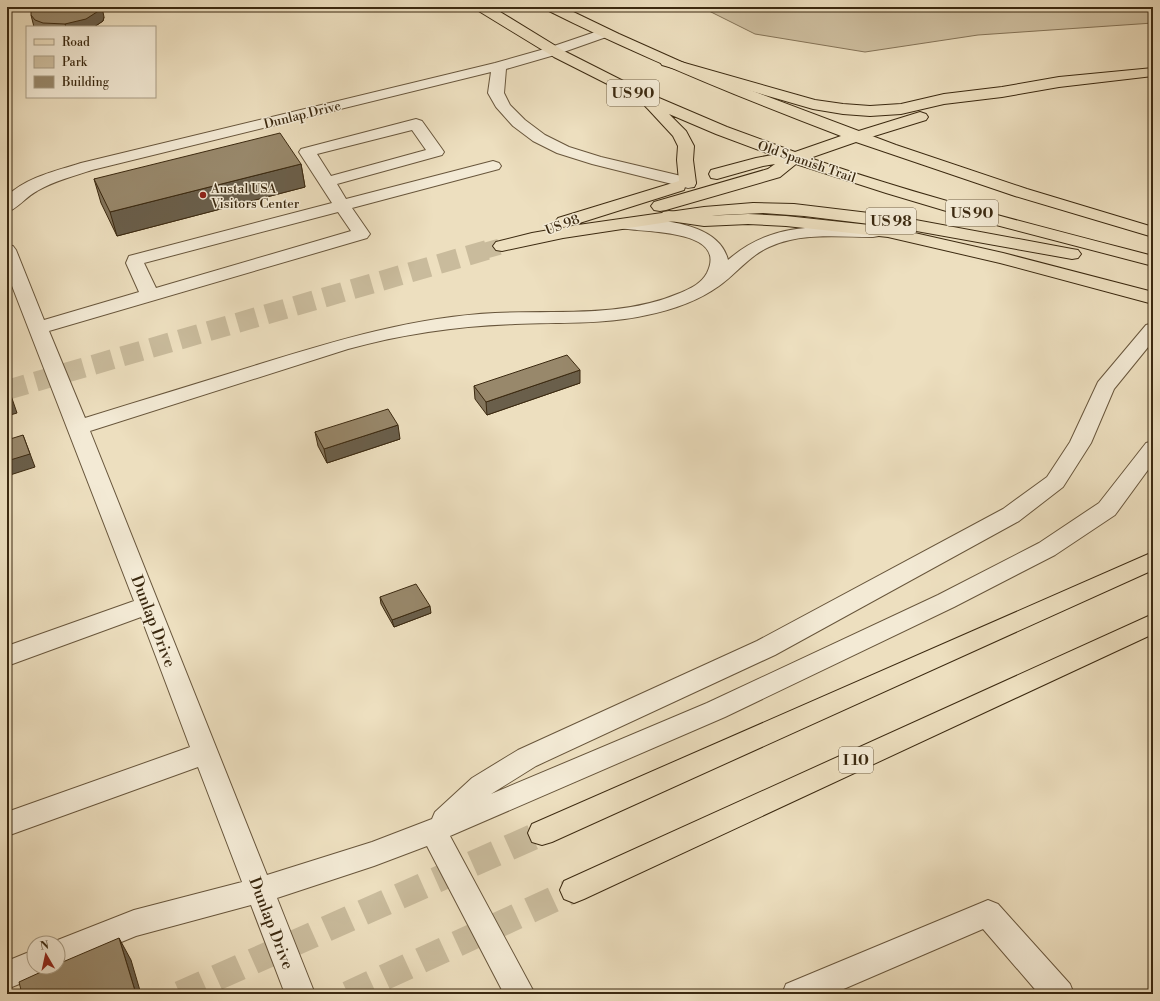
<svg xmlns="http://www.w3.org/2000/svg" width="1160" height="1001" viewBox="0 0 1160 1001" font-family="'Libre Bodoni',serif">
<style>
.green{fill:#cfc0a1;stroke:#857458}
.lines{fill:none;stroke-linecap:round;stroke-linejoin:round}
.major-tunnel-far1{stroke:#c9bb9c;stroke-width:16;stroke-dasharray:16 8;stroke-linecap:butt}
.major-tunnel{stroke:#c9bb9c;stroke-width:20;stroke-dasharray:20 10;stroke-linecap:butt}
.highway-tunnel{stroke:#c9bb9c;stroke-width:26;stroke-dasharray:26 14;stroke-linecap:butt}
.minor-casing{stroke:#68563c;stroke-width:2}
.major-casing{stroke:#3b2910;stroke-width:2}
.highway-casing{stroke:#3b2910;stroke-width:2}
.minor{fill:#f3ead5;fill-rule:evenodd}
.major{fill:#eddfbf;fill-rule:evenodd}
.highway{fill:#eddfbf;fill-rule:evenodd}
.wall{fill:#83755c;stroke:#3b2910}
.shaded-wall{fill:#6a5f4b;stroke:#3b2910}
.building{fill:#98886b;stroke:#3b2910}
.poi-dot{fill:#8f2418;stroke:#f3ead5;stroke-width:1.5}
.labels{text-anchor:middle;stroke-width:3;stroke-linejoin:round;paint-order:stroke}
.far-street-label{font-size:13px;fill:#3b2910;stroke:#f3ead5}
.far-poi-label{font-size:13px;fill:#3b2910;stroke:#f3ead5;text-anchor:start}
.shield{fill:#f3ead5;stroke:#72634b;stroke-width:1}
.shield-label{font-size:15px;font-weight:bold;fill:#3b2910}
.street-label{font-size:16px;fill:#3b2910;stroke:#f3ead5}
</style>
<rect width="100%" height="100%" fill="#eddfbf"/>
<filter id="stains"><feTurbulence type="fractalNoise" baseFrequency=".005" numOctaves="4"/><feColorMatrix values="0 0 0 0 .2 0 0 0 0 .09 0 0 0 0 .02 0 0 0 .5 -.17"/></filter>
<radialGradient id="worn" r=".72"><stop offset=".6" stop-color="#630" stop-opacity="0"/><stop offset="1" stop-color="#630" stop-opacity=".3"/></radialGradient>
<!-- green -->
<path class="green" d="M701 7H1153V23L978 35 865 52 755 34Z"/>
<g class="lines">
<!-- major-tunnel-far1 -->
<path class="major-tunnel-far1" d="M484 251 502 246"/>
<!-- major-tunnel -->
<path class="major-tunnel" d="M7 390 487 250"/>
<!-- highway-tunnel -->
<path class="highway-tunnel" d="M180 994 542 833
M348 994 574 890"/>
<!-- minor casing -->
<g class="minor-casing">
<path id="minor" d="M604 29 609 30 611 33 609 36 558 54 506 69 504 93 510 105 525 120 545 135 569 147 601 157 694 179 696 183 694 187 688 188 592 164 557 153 533 141 513 126 496 107 488 93 491 72 92 170C74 176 54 181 37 191 27 196 16 210 7 212V196C27 177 56 171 81 163L495 63 548 48Z
M416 119 422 121 442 149 444 152 442 155 337 184 346 199 493 161 499 163 501 166 499 169 352 208 370 234 367 238 49 331 85 418C143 400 202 382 260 364 338 340 414 317 495 313 556 310 622 318 680 293 691 288 701 284 707 273 729 228 642 233 621 228L618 224 621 220 627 219C659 219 719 222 728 260 771 222 819 226 873 227L879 228 882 232 879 236 873 237C839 237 801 232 769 247 749 256 736 274 719 286 698 301 672 310 647 315 604 325 558 322 515 324 458 326 402 334 348 349L90 431 267 875 372 842 432 819 435 812 472 778 518 750 757 641 1003 509 1047 477 1070 442 1098 382 1146 325 1153 323V341L1114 389 1091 443 1063 487 1019 521 775 655 536 766 491 794 707 703 938 595 1039 543 1099 503 1146 443 1153 441V463L1115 515 1055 555 954 607 725 717 450 836 535 994H504L427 846 374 866 277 898 315 994H285L251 905 136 936 58 968 56 967H58V943H50L134 910 242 882 198 767 7 836V812L190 747 141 617 7 666V646L134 601 7 273V245L13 246 16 250 44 320 139 292 126 263 129 256 332 203 299 152 301 149ZM412 130 426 150 331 176 317 154ZM338 212 351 231 156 288 144 263Z
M988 900 998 904 1070 984 1074 994H1039L983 929 832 994H782L786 984Z
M34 950V967H48L44 974 7 989V961Z"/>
</g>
<!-- major casing -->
<g class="major-casing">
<path id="major" d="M475 7H492L564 51 645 92 727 127 795 152 841 136C741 98 643 58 547 10L545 7H563L619 34 713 76 896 145 1027 189 1153 227V237L1015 196 856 142 810 158C922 197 1038 226 1153 256V266L973 219 886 193 796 164 780 177 666 210 660 211 654 210 651 206 654 202 768 169 775 164 763 166 717 179 711 178 709 174 711 170 756 158 772 155 716 134 669 114 686 131 694 146 693 160 696 183 694 187H685L684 190 570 226 564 227 558 226 555 222 558 218 679 181 677 160 678 146 673 136 648 109 645 106 647 104 554 57 477 10Z
M753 203 794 204 894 216 1072 249 1078 250 1081 254 1078 258 1072 259 894 227 804 216 763 213 720 215 688 219 563 238 502 251 496 250 493 246 496 242 532 233 578 225 704 207Z"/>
</g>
<!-- highway casing -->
<g class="highway-casing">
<path id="highway" d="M667 58 815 100 843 104 870 106 901 104 944 94 1002 87 1059 77 1153 68V76L1059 87 1002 97 944 104 901 114 870 116 843 114 813 109 662 65 660 62 662 59Z
M920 112 926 114 928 117 926 120 855 142 849 140 847 137 849 134Z
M669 211 704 216 748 214 786 216 888 227 1003 253 1153 292V304L1000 263 888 237 786 226 748 224 704 226 663 220 660 216 663 212Z
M1153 552V570L552 842 542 845 532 842 528 833 532 824Z
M1153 614V634L584 899 574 903 564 899 560 890 564 881Z"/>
</g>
<!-- minor -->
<use href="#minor" class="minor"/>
<!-- major -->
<use href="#major" class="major"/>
<!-- highway -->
<use href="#highway" class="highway"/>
</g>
<!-- wall -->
<path class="wall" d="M31 15 104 17 103 21 94 27H34Z
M301 164 305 187 117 236 101 203 94 179Z
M580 383 487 415 475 399 474 386Z
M315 432 400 439 327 463 318 446Z
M380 597 431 613 394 627 381 604Z
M1153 984V994H1145L1150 986Z"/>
<!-- shaded-wall -->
<path class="shaded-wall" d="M7 7H13L7 9Z
M100 7H102L104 17 103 21 94 27H66L65 24Z
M301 164 305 187 117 236 110 212Z
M580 370V383L487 415 486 402Z
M7 384 17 413 7 416Z
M398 425 400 439 327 463 324 449Z
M23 435 35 467 7 476V461Z
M430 606 431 613 394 627 392 620Z
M119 938 131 960 141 994H136Z"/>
<!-- building -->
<path class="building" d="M34 7H100V10L86 19 65 24 43 23 35 20 31 15V10Z
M280 133 301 164 110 212 94 179Z
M567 355 580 370 486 402 474 386Z
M7 386 12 400 7 401Z
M388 409 398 425 324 449 315 432Z
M23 435 30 454 7 461V440Z
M416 584 430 606 392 620 380 597Z
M119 938 136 994H22L19 982 52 967H58V964Z
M1153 984V989L1150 986Z"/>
<!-- markers -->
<circle class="poi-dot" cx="203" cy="195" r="4"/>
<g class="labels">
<!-- far-street labels -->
<g class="far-street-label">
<text transform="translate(302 114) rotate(-14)" y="5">Dunlap Drive</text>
<text transform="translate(807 161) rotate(19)" y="5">Old Spanish Trail</text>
<text transform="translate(562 224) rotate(-21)" y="5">US 98</text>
</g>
<!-- far-poi labels -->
<g class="far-poi-label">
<text x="211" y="193">Austal USA<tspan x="211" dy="15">Visitors Center</tspan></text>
</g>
<!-- shield labels -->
<g class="shield">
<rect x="607" y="80" width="52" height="26" rx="3"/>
<rect x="946" y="200" width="52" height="26" rx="3"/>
<rect x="866" y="208" width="50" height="26" rx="3"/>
<rect x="839" y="747" width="34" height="26" rx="3"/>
</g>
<g class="shield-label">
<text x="633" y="98">US 90</text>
<text x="972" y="218">US 90</text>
<text x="891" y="226">US 98</text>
<text x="856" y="765">I 10</text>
</g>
<!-- street labels -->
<g class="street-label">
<text transform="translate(154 621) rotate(69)" y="6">Dunlap Drive</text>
<text transform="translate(272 923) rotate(69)" y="6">Dunlap Drive</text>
</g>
</g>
<!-- margin -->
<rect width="1160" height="1001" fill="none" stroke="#eddfbf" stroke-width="24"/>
<rect x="8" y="8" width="1144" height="985" fill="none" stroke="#3b2910" stroke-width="2"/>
<rect x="12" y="12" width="1136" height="977" fill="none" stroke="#3b2910"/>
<!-- legend -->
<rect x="26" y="26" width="130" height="72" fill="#f3ead5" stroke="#a99d86"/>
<rect x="34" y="39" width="20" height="6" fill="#eddfbf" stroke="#a99d86"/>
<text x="62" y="46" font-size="12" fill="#3b2910">Road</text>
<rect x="34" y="56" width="20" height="12" fill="#cfc0a1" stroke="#a99d86"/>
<text x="62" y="66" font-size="12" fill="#3b2910">Park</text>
<rect x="34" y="76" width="20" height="12" fill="#98886b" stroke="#a99d86"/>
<text x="62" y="86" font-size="12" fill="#3b2910">Building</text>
<!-- north arrow -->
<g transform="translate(46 955) rotate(351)"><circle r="19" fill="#f3ead5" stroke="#a99d86"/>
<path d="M0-3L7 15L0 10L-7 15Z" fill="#8f2418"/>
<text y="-6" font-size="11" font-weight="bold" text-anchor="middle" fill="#3b2910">N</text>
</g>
<rect width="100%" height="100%" filter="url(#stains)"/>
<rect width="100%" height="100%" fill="url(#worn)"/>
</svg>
